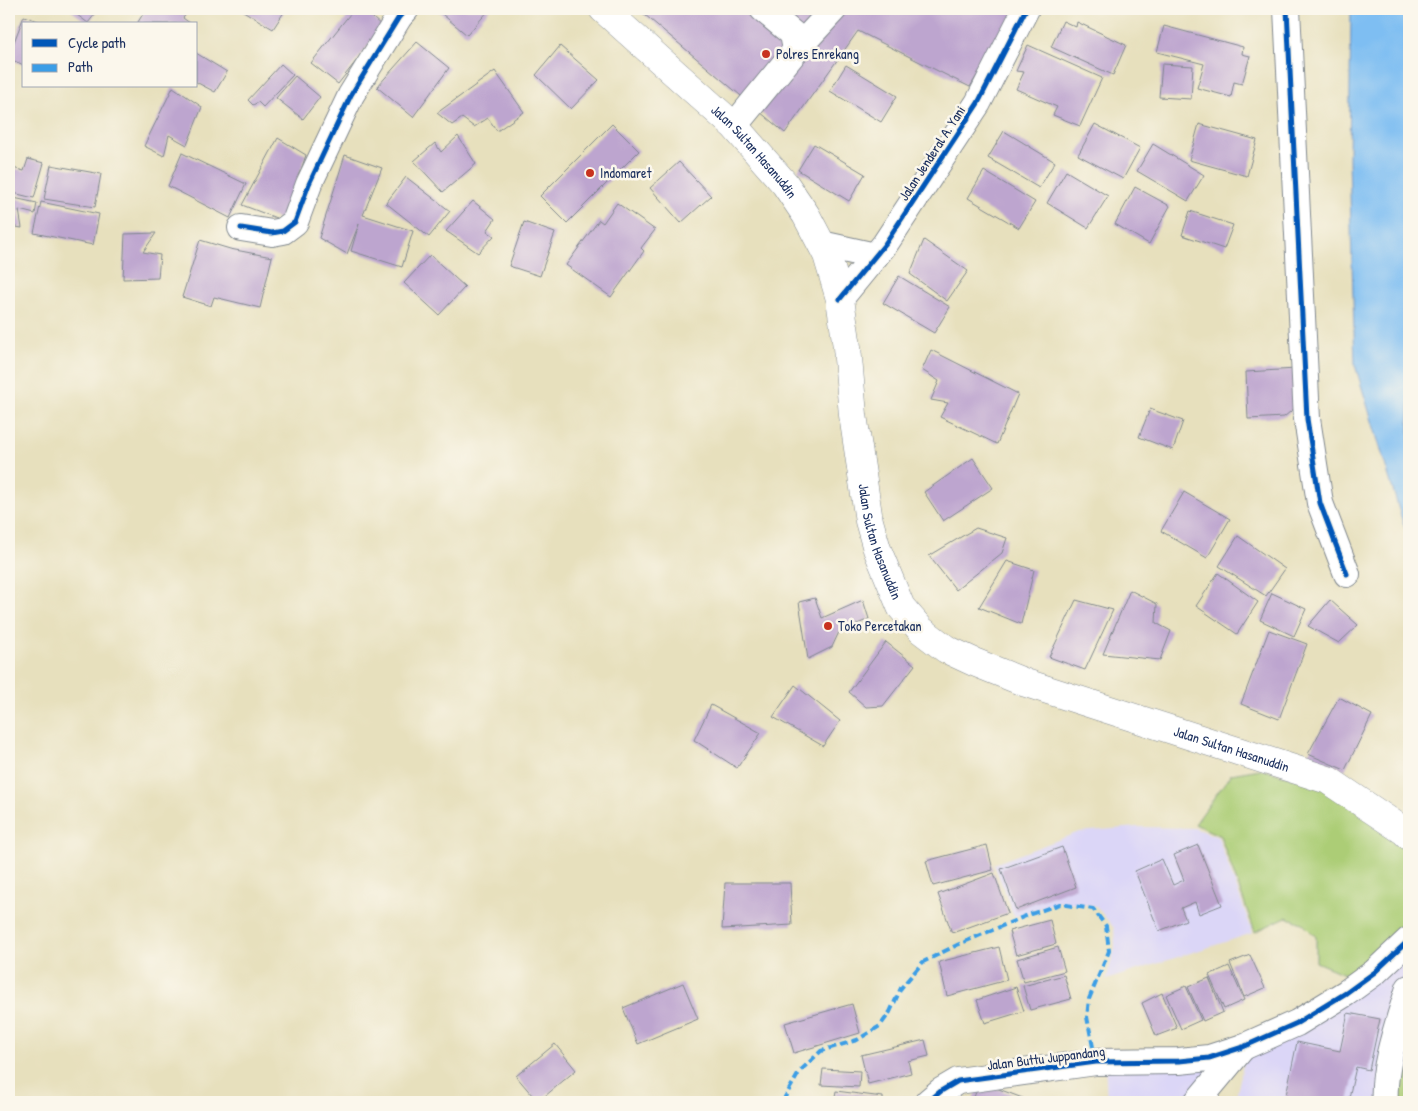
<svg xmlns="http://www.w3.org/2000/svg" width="1418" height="1111" viewBox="0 0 1418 1111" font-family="'Patrick Hand',sans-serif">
  <rect width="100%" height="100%" fill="#fbf7ec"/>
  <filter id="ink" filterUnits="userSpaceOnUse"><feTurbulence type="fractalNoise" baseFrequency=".02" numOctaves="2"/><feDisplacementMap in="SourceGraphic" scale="10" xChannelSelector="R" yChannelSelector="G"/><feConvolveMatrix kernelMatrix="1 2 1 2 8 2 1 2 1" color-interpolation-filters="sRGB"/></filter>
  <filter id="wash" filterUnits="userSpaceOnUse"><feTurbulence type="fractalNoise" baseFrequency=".0096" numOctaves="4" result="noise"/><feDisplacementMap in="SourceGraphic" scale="20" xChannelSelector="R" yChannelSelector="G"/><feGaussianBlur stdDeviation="1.12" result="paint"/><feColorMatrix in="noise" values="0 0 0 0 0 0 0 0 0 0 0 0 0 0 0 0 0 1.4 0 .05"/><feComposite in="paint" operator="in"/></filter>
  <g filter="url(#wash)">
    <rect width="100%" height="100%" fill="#e7e0bd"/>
    <g fill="#dbd6f7">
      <polygon points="1137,827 1194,828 1218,837 1253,933 1106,980 1115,948 1114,928 1096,906 1059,901 1014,917 994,864 1079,832"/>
      <polygon points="1409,945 1409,974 1392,1028 1380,1102 1235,1102 1246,1052"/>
      <polygon points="1241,1050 1196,1102 1107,1102 1105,1060"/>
    </g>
    <g fill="#accd76" stroke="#647e6a">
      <polygon points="1260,769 1317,784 1401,839 1409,850 1409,932 1349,976 1316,962 1316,937 1302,923 1286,917 1255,932 1220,836 1195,824 1231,774"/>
      <polygon points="1409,1001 1409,1102 1390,1102"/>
    </g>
    <polygon fill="#7ebef2" stroke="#4c76a8" points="1351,9 1409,9 1409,537 1403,523 1355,365 1349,159"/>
    <g id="blocks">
      <g fill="#bda5cf">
        <polygon points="69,9 99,9 88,23"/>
        <polygon points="146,9 190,9 183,18 191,24 141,24 138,22"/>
        <polygon points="240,9 286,9 273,29"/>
        <polygon points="354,9 363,9 383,27 338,84 311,63"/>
        <polygon points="436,9 490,9 467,35"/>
        <polygon points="638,9 1017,9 970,87 858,31 785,133"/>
        <polygon points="24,16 46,24 24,24 24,65 9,59 9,55"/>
        <polygon points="1063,21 1076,27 1077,22 1126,45 1113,75 1051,47"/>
        <polygon points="1164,26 1243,47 1242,54 1250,56 1242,84 1234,82 1231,97 1197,88 1204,64 1157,52"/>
        <polygon points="417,42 449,68 413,117 377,87"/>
        <polygon points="1028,45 1102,78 1080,126 1053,115 1057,107 1016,89 1024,72 1016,71"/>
        <polygon points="560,46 599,80 571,109 536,75"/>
        <polygon points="196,53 227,72 215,92 196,82"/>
        <polygon points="281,64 293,75 263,107 258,102 253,105 248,100"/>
        <polygon points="1162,64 1193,66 1191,99 1159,97"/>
        <polygon points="846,65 897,96 881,122 830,91"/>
        <polygon points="495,71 524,112 497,131 488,118 474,127 462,118 452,125 437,113"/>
        <polygon points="295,76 320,97 303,119 276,98"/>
        <polygon points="173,87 202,107 187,145 169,135 164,156 144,146"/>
        <polygon points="612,124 639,151 567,223 540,196"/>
        <polygon points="1095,124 1140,148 1123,179 1078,155"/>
        <polygon points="1199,124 1257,140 1247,176 1189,160"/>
        <polygon points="1004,131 1055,162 1039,188 988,158"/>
        <polygon points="458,136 476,164 443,192 414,161 435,143 441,152"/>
        <polygon points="278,138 306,155 284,221 242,205"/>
        <polygon points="814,144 865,174 849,201 798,170"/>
        <polygon points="1153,144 1204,175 1188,201 1137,171"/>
        <polygon points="182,153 246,184 230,218 168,186"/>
        <polygon points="345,155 382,168 363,215 413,231 402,267 351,251 359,224 347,254 319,238"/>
        <polygon points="28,159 44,163 34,198 9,192 9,167 24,171"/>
        <polygon points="679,162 711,196 681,223 650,188"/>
        <polygon points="51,165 101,174 95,207 44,199"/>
        <polygon points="984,171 1035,202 1019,228 968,198"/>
        <polygon points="1066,171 1108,196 1088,228 1047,203"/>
        <polygon points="406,177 450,211 429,237 386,203"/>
        <polygon points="1135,187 1170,206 1149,244 1115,224"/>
        <polygon points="9,197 37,203 35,214 19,210 22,228 9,226"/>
        <polygon points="473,201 495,219 487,231 494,236 478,253 446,231"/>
        <polygon points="41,202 99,214 93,245 34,233"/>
        <polygon points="617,203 655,230 641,248 644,251 611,297 566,265 599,220 603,223"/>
        <polygon points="1190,211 1233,225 1224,249 1182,235"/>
        <polygon points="524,222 555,233 540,276 509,266"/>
        <polygon points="156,233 143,252 160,255 158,278 123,279 125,234"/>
        <polygon points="200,240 230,249 272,257 260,308 214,297 211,306 182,297"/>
        <polygon points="924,240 968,271 947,301 910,274"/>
        <polygon points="430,255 465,287 439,315 404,283"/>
        <polygon points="899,276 950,307 934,333 883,303"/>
        <polygon points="931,350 1018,394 997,444 940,417 948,403 931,400 939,381 922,370"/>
        <polygon points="1296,369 1297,406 1284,417 1248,419 1246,372"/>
        <polygon points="1150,409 1183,421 1173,450 1139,437"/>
        <polygon points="973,458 993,488 943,521 924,492"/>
        <polygon points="1184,492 1230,519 1207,558 1161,531"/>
        <polygon points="976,528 1007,538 1002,553 956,590 929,556"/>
        <polygon points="1238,536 1285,569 1266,596 1219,566"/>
        <polygon points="1007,561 1034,570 1021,624 979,607"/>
        <polygon points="1218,573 1258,602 1237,634 1196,606"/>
        <polygon points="1130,590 1157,604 1156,623 1171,631 1160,660 1103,654"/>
        <polygon points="1272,593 1306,609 1294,636 1260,620"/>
        <polygon points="815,598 822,618 863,600 869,619 839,632 832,647 808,659 799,602"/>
        <polygon points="1076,600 1113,610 1085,670 1049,657"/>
        <polygon points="1330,600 1358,625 1339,643 1308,626"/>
        <polygon points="1269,630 1307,644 1279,719 1241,704"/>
        <polygon points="886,642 915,665 883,706 866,707 849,692"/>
        <polygon points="795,685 840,721 823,746 773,717"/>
        <polygon points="1339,697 1372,715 1345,770 1308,754"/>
        <polygon points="711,705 761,733 737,768 694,740"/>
        <polygon points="987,845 993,870 933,886 926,861"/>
        <polygon points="1198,845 1222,905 1199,914 1195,902 1181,908 1186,920 1159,931 1135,871 1162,859 1173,885 1184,880 1174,855"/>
        <polygon points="1062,847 1076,887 1016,910 1001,869"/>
        <polygon points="994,873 1008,913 952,933 938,894"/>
        <polygon points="725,883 790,883 792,925 722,929"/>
        <polygon points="1050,920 1056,944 1016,955 1009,931"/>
        <polygon points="999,947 1007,980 947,996 939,962"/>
        <polygon points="1058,947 1065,971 1024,982 1017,959"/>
        <polygon points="1250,955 1265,988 1244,997 1230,963"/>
        <polygon points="1229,966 1244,1000 1224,1009 1209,975"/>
        <polygon points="1064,975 1071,999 1030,1010 1023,986"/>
        <polygon points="1209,978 1223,1012 1203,1021 1188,987"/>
        <polygon points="683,983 698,1019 638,1044 623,1008"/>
        <polygon points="1186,986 1201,1020 1181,1029 1166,995"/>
        <polygon points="1016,987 1024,1011 985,1023 977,1000"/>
        <polygon points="1162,993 1177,1028 1156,1036 1142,1003"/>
        <polygon points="852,1004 860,1033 794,1053 785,1023"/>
        <polygon points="1348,1013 1380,1019 1369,1070 1356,1067 1348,1102 1295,1102 1285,1100 1297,1042 1340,1051"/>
        <polygon points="925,1040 929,1056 908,1061 911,1073 868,1084 861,1055"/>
        <polygon points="555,1044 576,1070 538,1102 516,1076"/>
        <polygon points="823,1069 860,1071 859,1087 821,1085"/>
        <polygon points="980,1082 1033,1102 972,1102"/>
        <polygon points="836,1091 883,1097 883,1102 834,1102"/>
      </g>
    </g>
  </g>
  <g filter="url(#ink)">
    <use href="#blocks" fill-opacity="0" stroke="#81888e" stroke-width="1"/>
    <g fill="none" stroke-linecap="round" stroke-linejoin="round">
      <defs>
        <g id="minor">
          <polyline points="763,9 793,34 796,50"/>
          <polyline points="1287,9 1307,419 1320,503 1347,574"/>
          <polyline points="734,126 796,50 834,9"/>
          <polyline points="241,228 272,233 283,231 295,222 309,184 351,95 399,17 406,9"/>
          <polyline points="821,244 875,256"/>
          <polyline points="840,299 885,244 978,103 1026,9"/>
          <polyline points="928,1102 941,1091 958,1081 1096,1062 1179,1061 1209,1058 1243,1047 1297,1023 1346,993 1375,972 1409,940"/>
          <polyline points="1197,1102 1243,1047"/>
          <path d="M1385,1102C1382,1068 1399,1021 1409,988"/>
        </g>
        <g id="highway">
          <path id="s1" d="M603,9L734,126L785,184L806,215L827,255L840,299L847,347L853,415L869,521L877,549L901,607L921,630L946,649L974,662L1026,683L1328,780L1404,831L1409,836"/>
        </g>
      </defs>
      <use href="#minor" stroke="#81888e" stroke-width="28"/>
      <use href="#highway" stroke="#81888e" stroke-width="29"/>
      <use href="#minor" stroke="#fff" stroke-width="26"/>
      <use href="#highway" stroke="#fff" stroke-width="28"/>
      <polyline stroke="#3b9de6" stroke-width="4" stroke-dasharray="8 4" stroke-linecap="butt" points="784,1102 785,1097 800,1071 821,1051 857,1040 880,1026 890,1012 901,988 923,962 957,945 1028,915 1060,904 1093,909 1106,926 1109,951 1089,999 1087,1017 1096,1062"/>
      <defs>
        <g id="cycleway">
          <polyline points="1287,9 1307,419 1320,503 1347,574"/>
          <polyline points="241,228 272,233 283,231 295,222 309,184 351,95 399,17 406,9"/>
          <polyline points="840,299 885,244 978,103 1026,9"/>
          <polyline points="928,1102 941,1091 958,1081 1096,1062 1179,1061 1209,1058 1243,1047 1297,1023 1346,993 1375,972 1409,940"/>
        </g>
      </defs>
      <use href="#cycleway" stroke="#fbf7ec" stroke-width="8"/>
      <use href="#cycleway" stroke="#0057b8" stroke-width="5"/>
    </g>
  </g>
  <g fill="#c8321e" stroke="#fbf7ec" stroke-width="2">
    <circle cx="766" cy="54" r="5"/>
    <circle cx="590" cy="173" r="5"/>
    <circle cx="828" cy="626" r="5"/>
  </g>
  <g text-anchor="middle" stroke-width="5" stroke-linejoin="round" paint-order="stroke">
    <g font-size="14" fill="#1b2f5e" stroke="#fbf7ec" text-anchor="start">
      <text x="776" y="59">Polres Enrekang</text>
      <text x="600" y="178">Indomaret</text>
      <text x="838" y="631">Toko Percetakan</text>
    </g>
    <g font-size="14" fill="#1b2f5e" stroke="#fbf7ec">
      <text dy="5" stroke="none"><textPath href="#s1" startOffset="208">Jalan Sultan Hasanuddin</textPath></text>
      <text transform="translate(932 153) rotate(-57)" y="5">Jalan Jenderal A. Yani</text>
      <text dy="5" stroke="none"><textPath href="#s1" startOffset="628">Jalan Sultan Hasanuddin</textPath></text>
      <text dy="5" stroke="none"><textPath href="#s1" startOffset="1062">Jalan Sultan Hasanuddin</textPath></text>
      <text transform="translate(1046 1058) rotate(-7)" y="5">Jalan Buttu Juppandang</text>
    </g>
  </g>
  <rect width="1418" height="1111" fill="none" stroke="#fbf7ec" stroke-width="30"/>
  <rect x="22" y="22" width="175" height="65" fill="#fbf7ec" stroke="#a1a7b3"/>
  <rect x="32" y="39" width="25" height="8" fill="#0057b8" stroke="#a1a7b3"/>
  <text x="68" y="48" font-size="15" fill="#1b2f5e">Cycle path</text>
  <rect x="32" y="64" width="25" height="8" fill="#3b9de6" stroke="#a1a7b3"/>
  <text x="68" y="72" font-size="15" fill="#1b2f5e">Path</text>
</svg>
